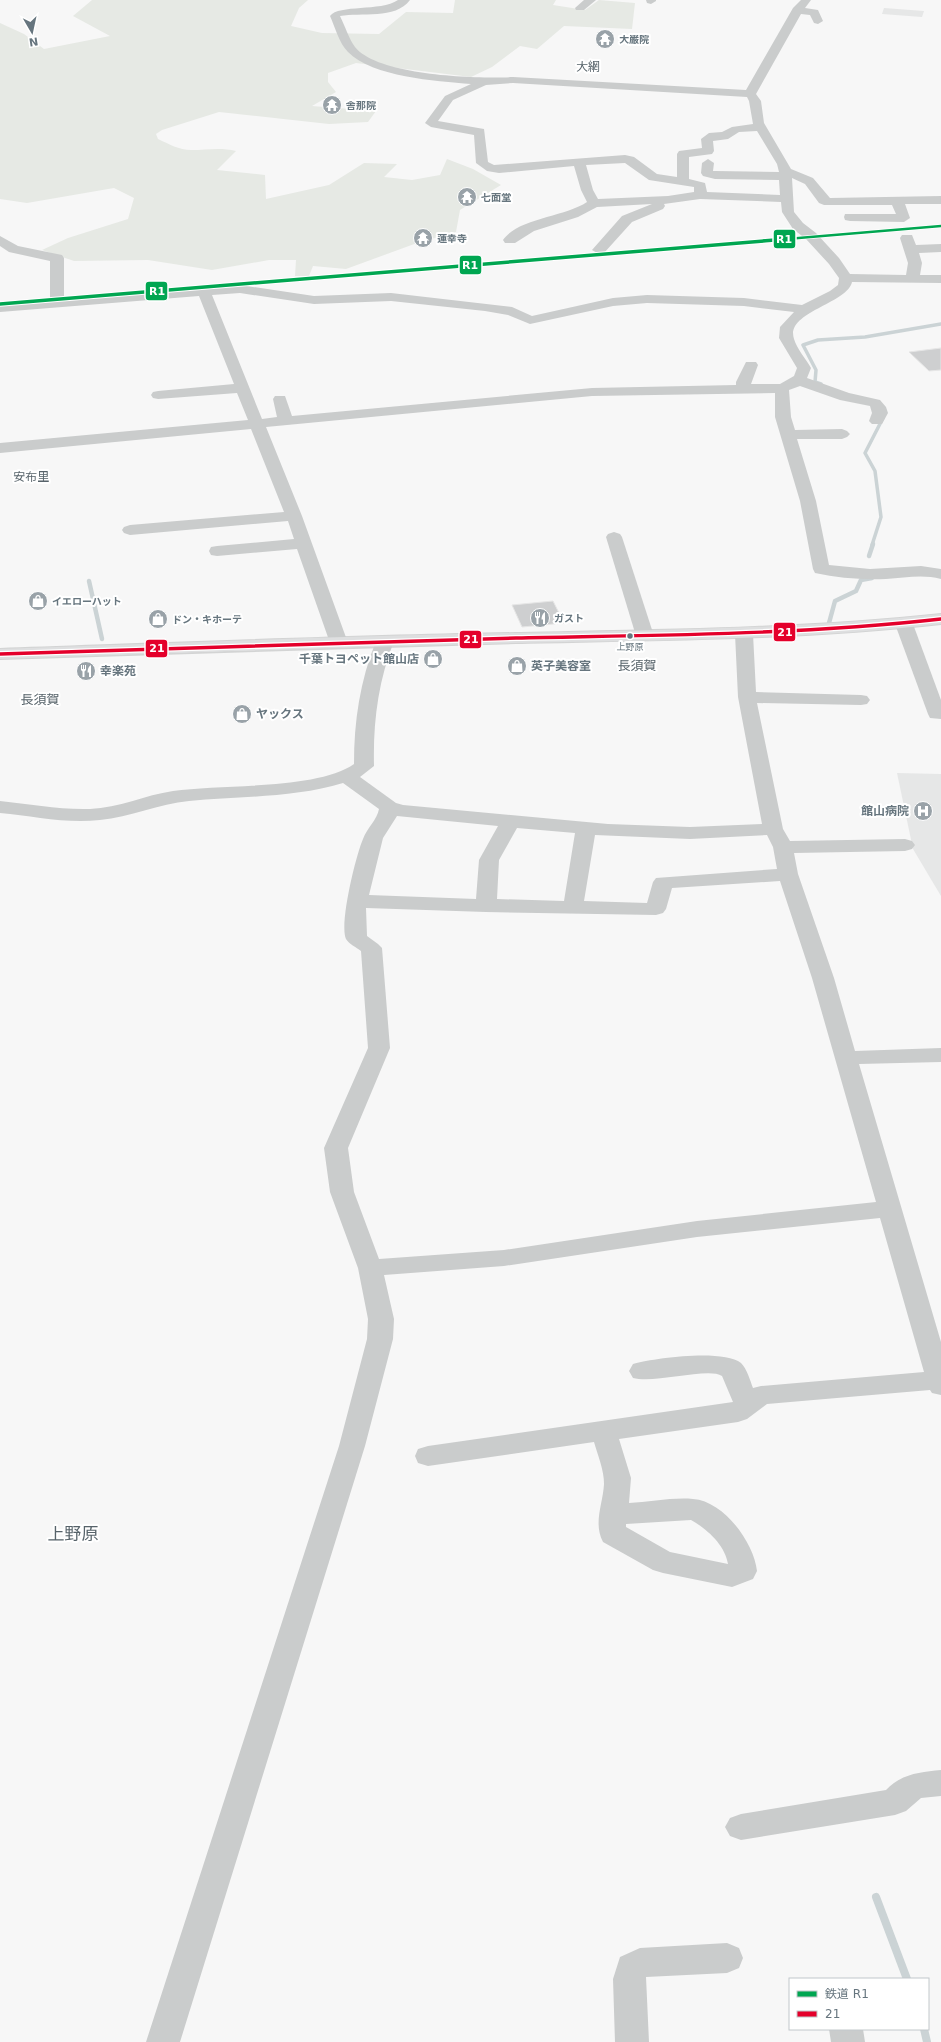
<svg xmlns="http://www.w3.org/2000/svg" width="941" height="2042" viewBox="0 0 941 2042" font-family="'DejaVu Sans','Noto Sans JP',sans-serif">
  <rect width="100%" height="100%" fill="#f7f7f7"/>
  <g fill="#e6e7e7">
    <polygon points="884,8 924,11 922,17 882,14"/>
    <polygon points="897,773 941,774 941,896 913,849"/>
  </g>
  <path fill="#e6e9e4" d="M92,0H308L299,8L291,26L322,33L379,34L406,12L453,13L455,0H556L553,5L585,10L599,0L635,3L632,29L564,26L537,49L520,46L492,67L471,77L356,63L328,73V82L336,92L312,106L376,111L368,122L329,124L219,112L162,130L156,134L158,139C169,144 179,150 191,150C207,150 220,147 236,151L217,170L265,175L266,199L329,185L364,163L397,164L384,177L412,180L440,175L447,159L473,169L501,185L460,210L456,232L417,243L346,269L313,266L309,276H295L296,260H269L212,270L148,260L74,261L42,250L68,238L128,219L134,198L114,188L27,203L0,199V23L24,34L44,49L110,36L73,16Z"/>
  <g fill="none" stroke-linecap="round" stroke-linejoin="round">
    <g stroke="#cbd3d5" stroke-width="3.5">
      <polyline points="821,384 815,382 816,370 803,345 818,340 865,337 941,324"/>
      <polyline points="872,545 881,517 875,471 865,453 883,418"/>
    </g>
    <g stroke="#cbd3d5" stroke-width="4.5">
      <polyline points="869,556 873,544"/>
      <polyline points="89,581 102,639"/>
      <polyline points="829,623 835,601 856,591 861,580 872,578"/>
    </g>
    <g stroke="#cbd3d5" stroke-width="8">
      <polyline points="876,1897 907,1979"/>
      <polyline points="924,2029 927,2042"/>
    </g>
  </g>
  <g fill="#cecfd0" stroke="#e6e6e6">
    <polygon points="941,348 941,370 929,371 909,352"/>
    <polygon points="553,601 564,623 522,627 512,605"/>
  </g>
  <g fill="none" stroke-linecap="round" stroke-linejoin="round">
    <defs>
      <path id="highway" d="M941,614V624C799,640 658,640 516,643C344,647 172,653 0,659V649C172,643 344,636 516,633C658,630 799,629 941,614Z"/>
    </defs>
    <use href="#highway" stroke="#d3d4d4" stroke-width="2"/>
    <g fill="#cacccc" fill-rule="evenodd">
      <path d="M398,0H410C395,20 361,12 340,16C345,26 349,39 355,47C378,76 478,79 513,77L746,90L793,8L801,0H811L805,8L818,10L823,21L818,24L814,23L810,15L801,14L756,94L761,101L764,123L791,169L813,178L830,198L941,196V204H905L910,218L904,222L850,221L845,220L844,217L845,214H896L892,205H824L819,203L805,184L792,178L794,212L803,223L816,233L839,258L850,274L906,275L908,263L900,238L902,235H912L916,245L941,244V252L919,253L922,263L920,275H941V283L852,282C847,304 785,312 794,339C797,349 806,359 811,368L807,378L849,393L880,400L886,407L888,413L882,424H872L869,421L872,413L870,406L840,400L800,386L789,390L791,417L795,430L842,429L847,431L850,434L847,437L842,439H797L816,501L829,565L870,569L921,566L941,569V579C922,574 905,578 886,579C862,580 838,578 815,573L813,569L800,501L775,417V393L592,396L266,427L302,516L348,643L345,647L339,648L333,647L330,643L297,549L217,556L211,555L209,551L211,547L217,546L294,539L288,521L130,535L124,533L122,530L124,527L130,525L284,512L251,429L0,453V443L248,420L237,393L158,399L153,398L151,395L153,392L158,391L234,384L199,296L0,312V304L50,300V261L9,252L0,246V236L18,246L62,255L64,258V299L240,285L314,296L391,293L512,307L532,316L613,298L647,295L744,298L802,305L830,291L838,285L839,278L829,264L806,239L793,229L782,212L781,202L700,199L664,204L665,206L663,209L632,222L604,253L599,254L592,250L622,216L652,204L597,207L578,217L534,231L515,243H505L503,240C518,218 565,217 587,202L581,190L574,166L499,173L487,171L476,163L474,135L431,127L425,123L445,96L471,84C435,81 373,77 348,52C339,43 335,27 330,16C339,4 380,12 398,0ZM513,83L747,97L749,101L753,124L732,127L722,132L709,133L701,139L702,148L679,151L677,154V177L657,174L634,157L625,155L494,165L488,162L484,129L438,121L453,100L486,85ZM757,131L777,164L779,172L715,171H713L714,163L708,159L702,163L701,173L703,176L715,179L779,180L780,195L707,192L705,183L689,179V157L712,154L714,151L713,141L728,139L739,132ZM625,163L649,180L694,187V192L668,196L598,199L593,190L586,165ZM240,293L314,304L391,301L485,311L508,315L530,324L613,306L647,303L744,306L794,312L780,327L779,338L797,368L794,376L780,384H751L758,365L756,362H746L736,382V385L592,388L292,416L285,396H275L273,399L277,417L262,419L212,295Z"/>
      <polygon points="584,0 596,0 584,10 576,10 575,8"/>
      <polygon points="646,0 656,0 656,1 651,4 647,3"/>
      <polygon points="614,532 620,534 622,537 654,636 651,640 645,641 639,640 636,636 606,537 608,534"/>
      <polygon points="904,619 910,620 913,624 941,700 941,719 930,718 928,714 895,624 898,620"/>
      <path d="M744,629L750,630L753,634L756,692L861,695L867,696L870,700L867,704L861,705L757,703L783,829L790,841L905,839L912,841L915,845L912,849L905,851L794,853L798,874L834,978L855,1051L941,1048V1062L859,1064L941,1342V1395L932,1393L930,1390L767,1404L747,1419L738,1422L619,1439L631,1478L629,1503C649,1502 674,1497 693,1499C724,1501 754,1543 757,1571L753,1579L732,1587L663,1573L653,1570L603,1542C593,1523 603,1504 604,1484C604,1470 598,1456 594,1442L428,1466L418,1463L415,1456L418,1449L428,1446L733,1402L722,1376C708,1367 655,1384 633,1378L629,1371L633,1364C655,1358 723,1349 741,1363C747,1369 750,1380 753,1388L761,1386L924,1372L880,1218L697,1237L504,1266L384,1275L394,1319L393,1339L365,1446L180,2042H146L339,1446L367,1339L368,1319L358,1268L330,1192L324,1148L368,1048L361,951C356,947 349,944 346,939C339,924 356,855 363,839C367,828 377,820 379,809L343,783C294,798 240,796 189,801C159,804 130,817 100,820C67,824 33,816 0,813V801C30,804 60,810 90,809C119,808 145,795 173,791C221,784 317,790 354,764C354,721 360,681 376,641L379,637L385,636L391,637L394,641C378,682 373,722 374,766L360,777L396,803L403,805L608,824L690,827L762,824L738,697L735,634L738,630ZM397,816L498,826L479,860L476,899L369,895L383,838ZM517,828L575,833L564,901L497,899L499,860ZM595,835L690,839L767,835L773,847L777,869L656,878L653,882L647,903L584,901ZM780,881L812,978L876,1202L697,1221L504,1250L379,1259L354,1192L348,1148L390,1048L382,948L378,944L367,936L366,908L486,912L656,915L663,913L666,909L672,888ZM691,1520C707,1529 725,1545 728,1564L670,1552L626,1527V1524Z"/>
      <path d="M941,1770V1796L921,1798L906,1811L895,1815L741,1840L730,1836L725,1827L730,1818L741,1814L886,1790C901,1774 920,1772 941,1770Z"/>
      <polygon points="727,1943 739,1948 743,1958 739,1968 727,1973 646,1977 649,2042 615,2042 613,1979 620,1957 640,1948"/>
      <polygon points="829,2029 863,2029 865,2042 831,2042"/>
    </g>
    <use href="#highway" fill="#dedfe0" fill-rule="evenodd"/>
    <defs>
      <path id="bus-1" d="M0,654C172,648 344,642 516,638C658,635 799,635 941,619"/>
    </defs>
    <use href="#bus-1" stroke="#fff" stroke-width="6"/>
    <use href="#bus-1" stroke="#e4002b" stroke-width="3.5"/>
    <defs>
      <polyline id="rail-1-far1" points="763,241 941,226"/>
      <polyline id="rail-1" points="0,304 775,240"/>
    </defs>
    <use href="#rail-1-far1" stroke="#fff" stroke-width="4"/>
    <use href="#rail-1" stroke="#fff" stroke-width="5.5"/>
    <use href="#rail-1-far1" stroke="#00a651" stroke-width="2.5"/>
    <use href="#rail-1" stroke="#00a651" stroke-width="3.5"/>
  </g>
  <defs>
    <symbol id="temple-disc" viewBox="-11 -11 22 22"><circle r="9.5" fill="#99a2a8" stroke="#fff"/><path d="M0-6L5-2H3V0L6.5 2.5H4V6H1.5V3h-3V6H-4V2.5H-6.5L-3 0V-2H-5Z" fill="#fff"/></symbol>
    <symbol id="shop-disc" viewBox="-11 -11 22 22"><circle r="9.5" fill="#99a2a8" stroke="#fff"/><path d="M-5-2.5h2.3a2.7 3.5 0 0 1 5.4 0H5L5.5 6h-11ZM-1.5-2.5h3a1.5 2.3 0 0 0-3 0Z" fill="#fff"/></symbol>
    <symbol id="restaurant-disc" viewBox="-11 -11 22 22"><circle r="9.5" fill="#99a2a8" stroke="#fff"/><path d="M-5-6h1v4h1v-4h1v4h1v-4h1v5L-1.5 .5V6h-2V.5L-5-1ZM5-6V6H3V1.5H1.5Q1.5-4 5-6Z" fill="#fff"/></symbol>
    <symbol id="hospital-disc" viewBox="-11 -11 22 22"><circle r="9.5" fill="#99a2a8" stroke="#fff"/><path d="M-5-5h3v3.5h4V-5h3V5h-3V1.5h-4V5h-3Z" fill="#fff"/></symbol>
  </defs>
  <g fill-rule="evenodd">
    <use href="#temple-disc" x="594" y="28" width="22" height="22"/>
    <use href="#temple-disc" x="321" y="94" width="22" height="22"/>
    <use href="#temple-disc" x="456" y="186" width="22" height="22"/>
    <use href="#temple-disc" x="412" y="227" width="22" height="22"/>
    <use href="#shop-disc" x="27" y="590" width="22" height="22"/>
    <use href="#restaurant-disc" x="529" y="607" width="22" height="22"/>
    <use href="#shop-disc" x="147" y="608" width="22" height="22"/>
    <use href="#shop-disc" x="422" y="648" width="22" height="22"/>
    <use href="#shop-disc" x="506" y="655" width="22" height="22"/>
    <use href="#restaurant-disc" x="75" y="660" width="22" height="22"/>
    <use href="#shop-disc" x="231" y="703" width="22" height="22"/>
    <use href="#hospital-disc" x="912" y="800" width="22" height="22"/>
  </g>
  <circle fill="#66757e" stroke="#fff" stroke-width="1.5" cx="630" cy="636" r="3.5"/>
  <g text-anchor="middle" stroke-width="4" stroke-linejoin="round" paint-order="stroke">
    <g font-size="9" fill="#66757e" stroke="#fff">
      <text x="630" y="650">上野原</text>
    </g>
    <g font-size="10" font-weight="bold" fill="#66757e" stroke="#fff" text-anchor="start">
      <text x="619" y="43">大巌院</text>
      <text x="346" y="109">舎那院</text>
      <text x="481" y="201">七面堂</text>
      <text x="437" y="242">蓮幸寺</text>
      <text x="52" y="605">イエローハット</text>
      <text x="554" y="622">ガスト</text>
      <text x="172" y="623">ドン・キホーテ</text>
    </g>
    <g font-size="12" fill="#57636a" stroke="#fff">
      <text x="588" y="71">大網</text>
      <text x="31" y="481">安布里</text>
    </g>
    <g font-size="12" font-weight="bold" fill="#66757e" stroke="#fff" text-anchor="start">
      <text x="419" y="663" text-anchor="end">千葉トヨペット館山店</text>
      <text x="531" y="670">英子美容室</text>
      <text x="100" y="675">幸楽苑</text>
      <text x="256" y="718">ヤックス</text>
      <text x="909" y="815" text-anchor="end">館山病院</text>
    </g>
    <g font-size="13" fill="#57636a" stroke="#fff">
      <text x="637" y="670">長須賀</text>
      <text x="40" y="704">長須賀</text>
    </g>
    <g font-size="17" fill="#57636a" stroke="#fff">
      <text x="73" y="1540">上野原</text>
    </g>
  </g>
  <g stroke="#fff" stroke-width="1.5">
    <rect x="773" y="229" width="23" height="20" rx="4" fill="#00a651"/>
    <rect x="459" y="255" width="23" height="20" rx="4" fill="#00a651"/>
    <rect x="145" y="281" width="23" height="20" rx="4" fill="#00a651"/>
    <rect x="773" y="622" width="23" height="20" rx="4" fill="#e4002b"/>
    <rect x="459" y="630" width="23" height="19" rx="4" fill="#e4002b"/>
    <rect x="145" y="639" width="23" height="19" rx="4" fill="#e4002b"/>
  </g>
  <g font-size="11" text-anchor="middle" font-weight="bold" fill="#fff">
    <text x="784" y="243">R1</text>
    <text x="470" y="269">R1</text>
    <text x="157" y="295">R1</text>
    <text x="785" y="636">21</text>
    <text x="471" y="643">21</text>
    <text x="157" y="652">21</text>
  </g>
  <rect x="789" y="1978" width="140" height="52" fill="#ffffff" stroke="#c2c8cb"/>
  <rect x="797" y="1991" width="20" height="6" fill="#00a651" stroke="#c2c8cb"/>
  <text x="825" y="1998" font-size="12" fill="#66757e">鉄道 R1</text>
  <rect x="797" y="2011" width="20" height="6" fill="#e4002b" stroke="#c2c8cb"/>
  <text x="825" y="2018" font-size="12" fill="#66757e">21</text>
  <g transform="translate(32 32) rotate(171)" stroke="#ffffff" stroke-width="3" paint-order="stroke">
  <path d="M0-3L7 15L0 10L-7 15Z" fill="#66757e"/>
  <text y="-6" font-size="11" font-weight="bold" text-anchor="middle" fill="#66757e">N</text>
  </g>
</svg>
